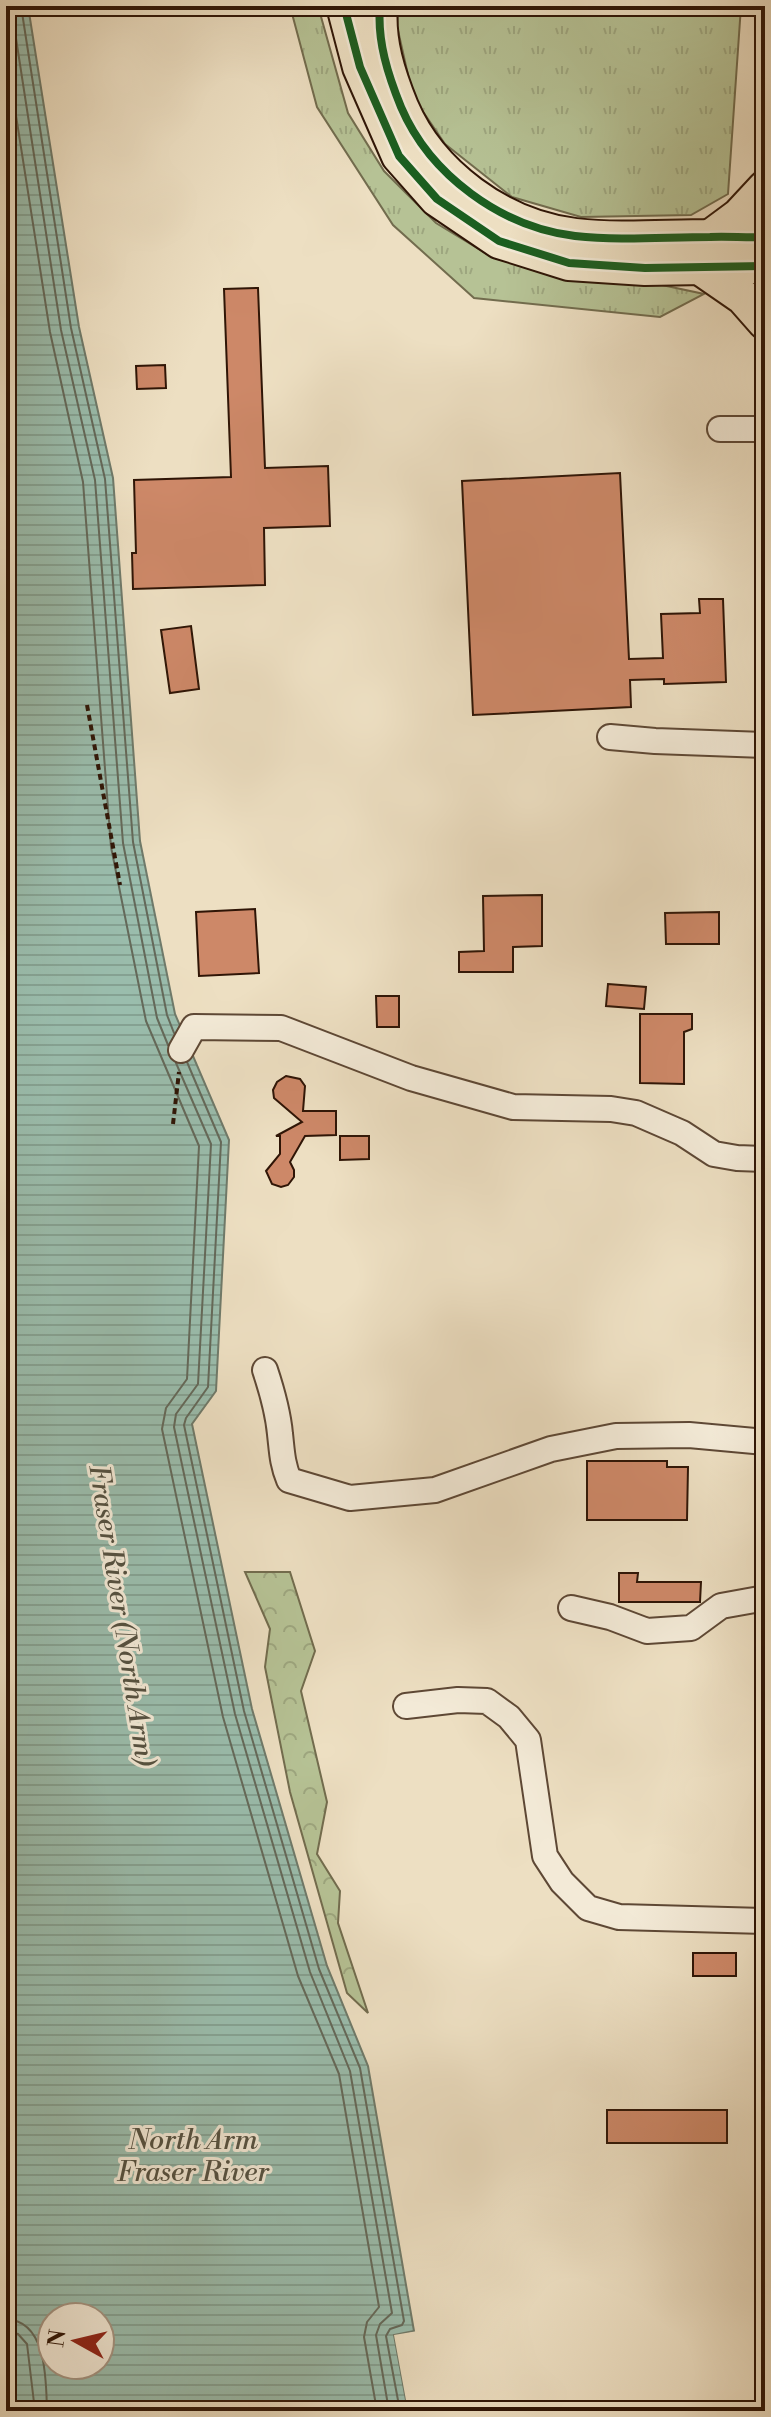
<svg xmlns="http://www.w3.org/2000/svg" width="771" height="2417" viewBox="0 0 771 2417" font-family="'Libre Bodoni',serif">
  <defs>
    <pattern id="grass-tufts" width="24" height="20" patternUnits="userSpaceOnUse" patternTransform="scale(2)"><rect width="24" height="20" fill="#b6c295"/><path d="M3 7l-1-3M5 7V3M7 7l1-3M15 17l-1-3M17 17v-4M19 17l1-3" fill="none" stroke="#9da67f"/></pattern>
    <pattern id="forest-crowns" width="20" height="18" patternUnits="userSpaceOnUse" patternTransform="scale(2)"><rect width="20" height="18" fill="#b6c295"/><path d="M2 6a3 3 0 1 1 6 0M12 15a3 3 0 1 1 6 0" fill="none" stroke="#9da67f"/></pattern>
    <pattern id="water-rules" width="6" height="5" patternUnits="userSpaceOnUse" patternTransform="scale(2)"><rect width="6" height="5" fill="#9abdad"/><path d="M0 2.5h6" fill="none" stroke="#85a293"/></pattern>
  </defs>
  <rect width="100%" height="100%" fill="#eddfc2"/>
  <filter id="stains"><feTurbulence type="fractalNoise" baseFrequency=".0025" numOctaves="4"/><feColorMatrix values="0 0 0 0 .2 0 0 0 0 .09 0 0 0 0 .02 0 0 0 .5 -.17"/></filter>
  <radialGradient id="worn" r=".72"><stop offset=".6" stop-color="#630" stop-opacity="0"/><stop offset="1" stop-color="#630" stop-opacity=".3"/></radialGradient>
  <g fill="url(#grass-tufts)" stroke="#726c4e" stroke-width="2">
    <polygon points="290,6 318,6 348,113 384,171 436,223 492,257 552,276 662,285 704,294 660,317 474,298 393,225 317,107"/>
    <polygon points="398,6 741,6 728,194 691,215 581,217 512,197 445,144 413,97 397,26"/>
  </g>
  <polygon fill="url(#forest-crowns)" stroke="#726c4e" stroke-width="2" points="245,1572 290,1572 315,1651 301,1691 327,1802 317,1854 340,1891 338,1923 368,2013 347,1993 290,1792 265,1667 270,1629"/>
  <path fill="url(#water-rules)" stroke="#6f7a6a" stroke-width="2" fill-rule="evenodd" d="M6,6H28L79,327L113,478L140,841L175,1014L229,1140L216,1391L192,1424L252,1709L327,1966L368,2066L414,2331L394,2335L408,2411H17L6,2317ZM52,2317H100V2365H52Z"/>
  <polygon fill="#eddfc2" points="418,2331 415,2335 398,2338 412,2411 408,2411 394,2335"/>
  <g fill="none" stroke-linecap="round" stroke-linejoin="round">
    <g stroke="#64695a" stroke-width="2">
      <polyline points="11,6 61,330 95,480 123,843 157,1018 168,1045"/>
      <polyline points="21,6 71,328 105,479 133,842 167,1015 174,1033"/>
      <polyline points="6,52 50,332 83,482 111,847 146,1021 199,1146 187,1379 166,1408 162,1429 223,1717 298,1976 339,2074 379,2307 367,2322 364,2337 377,2411"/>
      <polyline points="187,1062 221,1142 208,1387 186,1418 184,1425 244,1711 319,1969 360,2068 404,2321 402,2325 390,2329 386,2336 400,2411"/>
      <polyline points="176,1063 211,1144 198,1384 176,1414 174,1427 235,1714 310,1972 350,2071 392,2313 380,2324 376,2335 389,2411"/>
      <path d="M6,2319C47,2321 46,2379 47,2411"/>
      <polyline points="6,2331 18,2334 27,2344 35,2411"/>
    </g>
  </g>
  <g fill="#cd8868" stroke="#2f1506" stroke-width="2">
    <polygon points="258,288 265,468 328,466 330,526 264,528 265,585 133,589 132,553 136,553 134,480 231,477 224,289"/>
    <polygon points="165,365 166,388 137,389 136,366"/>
    <polygon points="620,473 629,659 663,658 661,614 700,613 699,599 723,599 726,682 664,684 664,679 630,680 631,707 473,715 462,481"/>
    <polygon points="191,626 199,689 170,693 161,630"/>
    <polygon points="542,895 542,946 513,947 513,972 459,972 459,952 484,951 483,896"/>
    <polygon points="255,909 259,973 199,976 196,912"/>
    <polygon points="719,912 719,944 666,944 665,913"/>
    <polygon points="608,984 646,987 644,1009 606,1006"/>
    <polygon points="376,996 399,996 399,1027 377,1027"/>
    <polygon points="640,1014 692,1014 692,1029 684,1032 684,1084 640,1083"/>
    <polygon points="286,1076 300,1079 305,1086 303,1111 336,1111 336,1135 305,1136 290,1162 294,1170 294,1177 288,1185 281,1187 272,1184 266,1171 280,1154 280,1136 276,1136 302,1122 274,1098 273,1090 277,1082"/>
    <polygon points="340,1136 369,1136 369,1159 340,1160"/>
    <polygon points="587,1461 667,1461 667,1467 688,1467 687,1520 587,1520"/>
    <polygon points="619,1573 638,1573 637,1582 701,1582 700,1602 619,1602"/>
    <rect x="693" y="1953" width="43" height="23"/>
    <rect x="607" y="2110" width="120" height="33"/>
  </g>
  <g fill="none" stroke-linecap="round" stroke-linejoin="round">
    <defs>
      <g id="minor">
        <polyline points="720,429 765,429"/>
        <polyline points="610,737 655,741 765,745"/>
        <polyline points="181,1050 194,1027 281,1028 411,1078 513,1107 611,1109 636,1113 682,1133 714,1154 737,1158 765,1159"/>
        <path d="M265,1370C272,1391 278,1412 280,1434C282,1451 282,1463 289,1480L350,1498L435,1490L551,1449L616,1436L689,1435L765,1442"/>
        <polyline points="571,1608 610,1617 647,1631 691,1628 721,1606 765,1598"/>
        <polyline points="406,1706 458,1700 487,1701 509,1717 528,1740 545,1856 562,1882 588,1908 619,1917 765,1921"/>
      </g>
      <g id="highway">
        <polyline points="344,6 360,67 399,156 437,199 499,241 569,263 645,268 765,266"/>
        <path d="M380,6C377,41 388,75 401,107C430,175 501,227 575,236C620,241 665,237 710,237C728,236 747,238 765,237"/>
        <polyline points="712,236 739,216 765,188"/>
        <polyline points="701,268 743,297 765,322"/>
      </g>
    </defs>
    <use href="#minor" stroke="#5e4835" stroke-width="28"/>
    <use href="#highway" stroke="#2f1506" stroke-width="38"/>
    <g stroke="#2f1506" stroke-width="4" stroke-dasharray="6 4" stroke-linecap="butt">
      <polyline points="87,705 120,885"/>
      <polyline points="173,1124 179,1072"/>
    </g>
    <use href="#minor" stroke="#f3ead7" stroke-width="24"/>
    <use href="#highway" stroke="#eddfc2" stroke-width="34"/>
    <defs>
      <g id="cycleway">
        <polyline points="344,6 360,67 399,156 437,199 499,241 569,263 645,268 765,266"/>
        <path d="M380,6C377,41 388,75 401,107C430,175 501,227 575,236C620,241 665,237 710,237C728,236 747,238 765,237"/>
      </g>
    </defs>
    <use href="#cycleway" stroke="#f3ead7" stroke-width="13"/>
    <use href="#cycleway" stroke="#1b5e20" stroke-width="8"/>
  </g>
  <g text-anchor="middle" stroke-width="6" stroke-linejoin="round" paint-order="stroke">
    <g font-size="28" font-style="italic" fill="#545040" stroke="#f3ead7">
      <text transform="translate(123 1615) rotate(81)" y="10">Fraser River (North Arm)</text>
      <text x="193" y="2149">North Arm<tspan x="193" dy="32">Fraser River</tspan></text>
    </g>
  </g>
  <rect width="771" height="2417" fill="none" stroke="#eddfc2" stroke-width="32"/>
  <rect x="8" y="8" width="755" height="2401" fill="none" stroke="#2f1506" stroke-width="4"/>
  <rect x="16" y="16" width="739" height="2385" fill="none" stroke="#2f1506" stroke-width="2"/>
  <g transform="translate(76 2341) rotate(278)"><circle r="38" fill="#f3ead7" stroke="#a59583" stroke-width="2"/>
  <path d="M0-6L14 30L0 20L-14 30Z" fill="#8f2418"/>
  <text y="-12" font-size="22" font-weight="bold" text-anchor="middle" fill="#2f1506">N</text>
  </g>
  <rect width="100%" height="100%" filter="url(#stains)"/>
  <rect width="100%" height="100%" fill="url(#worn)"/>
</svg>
